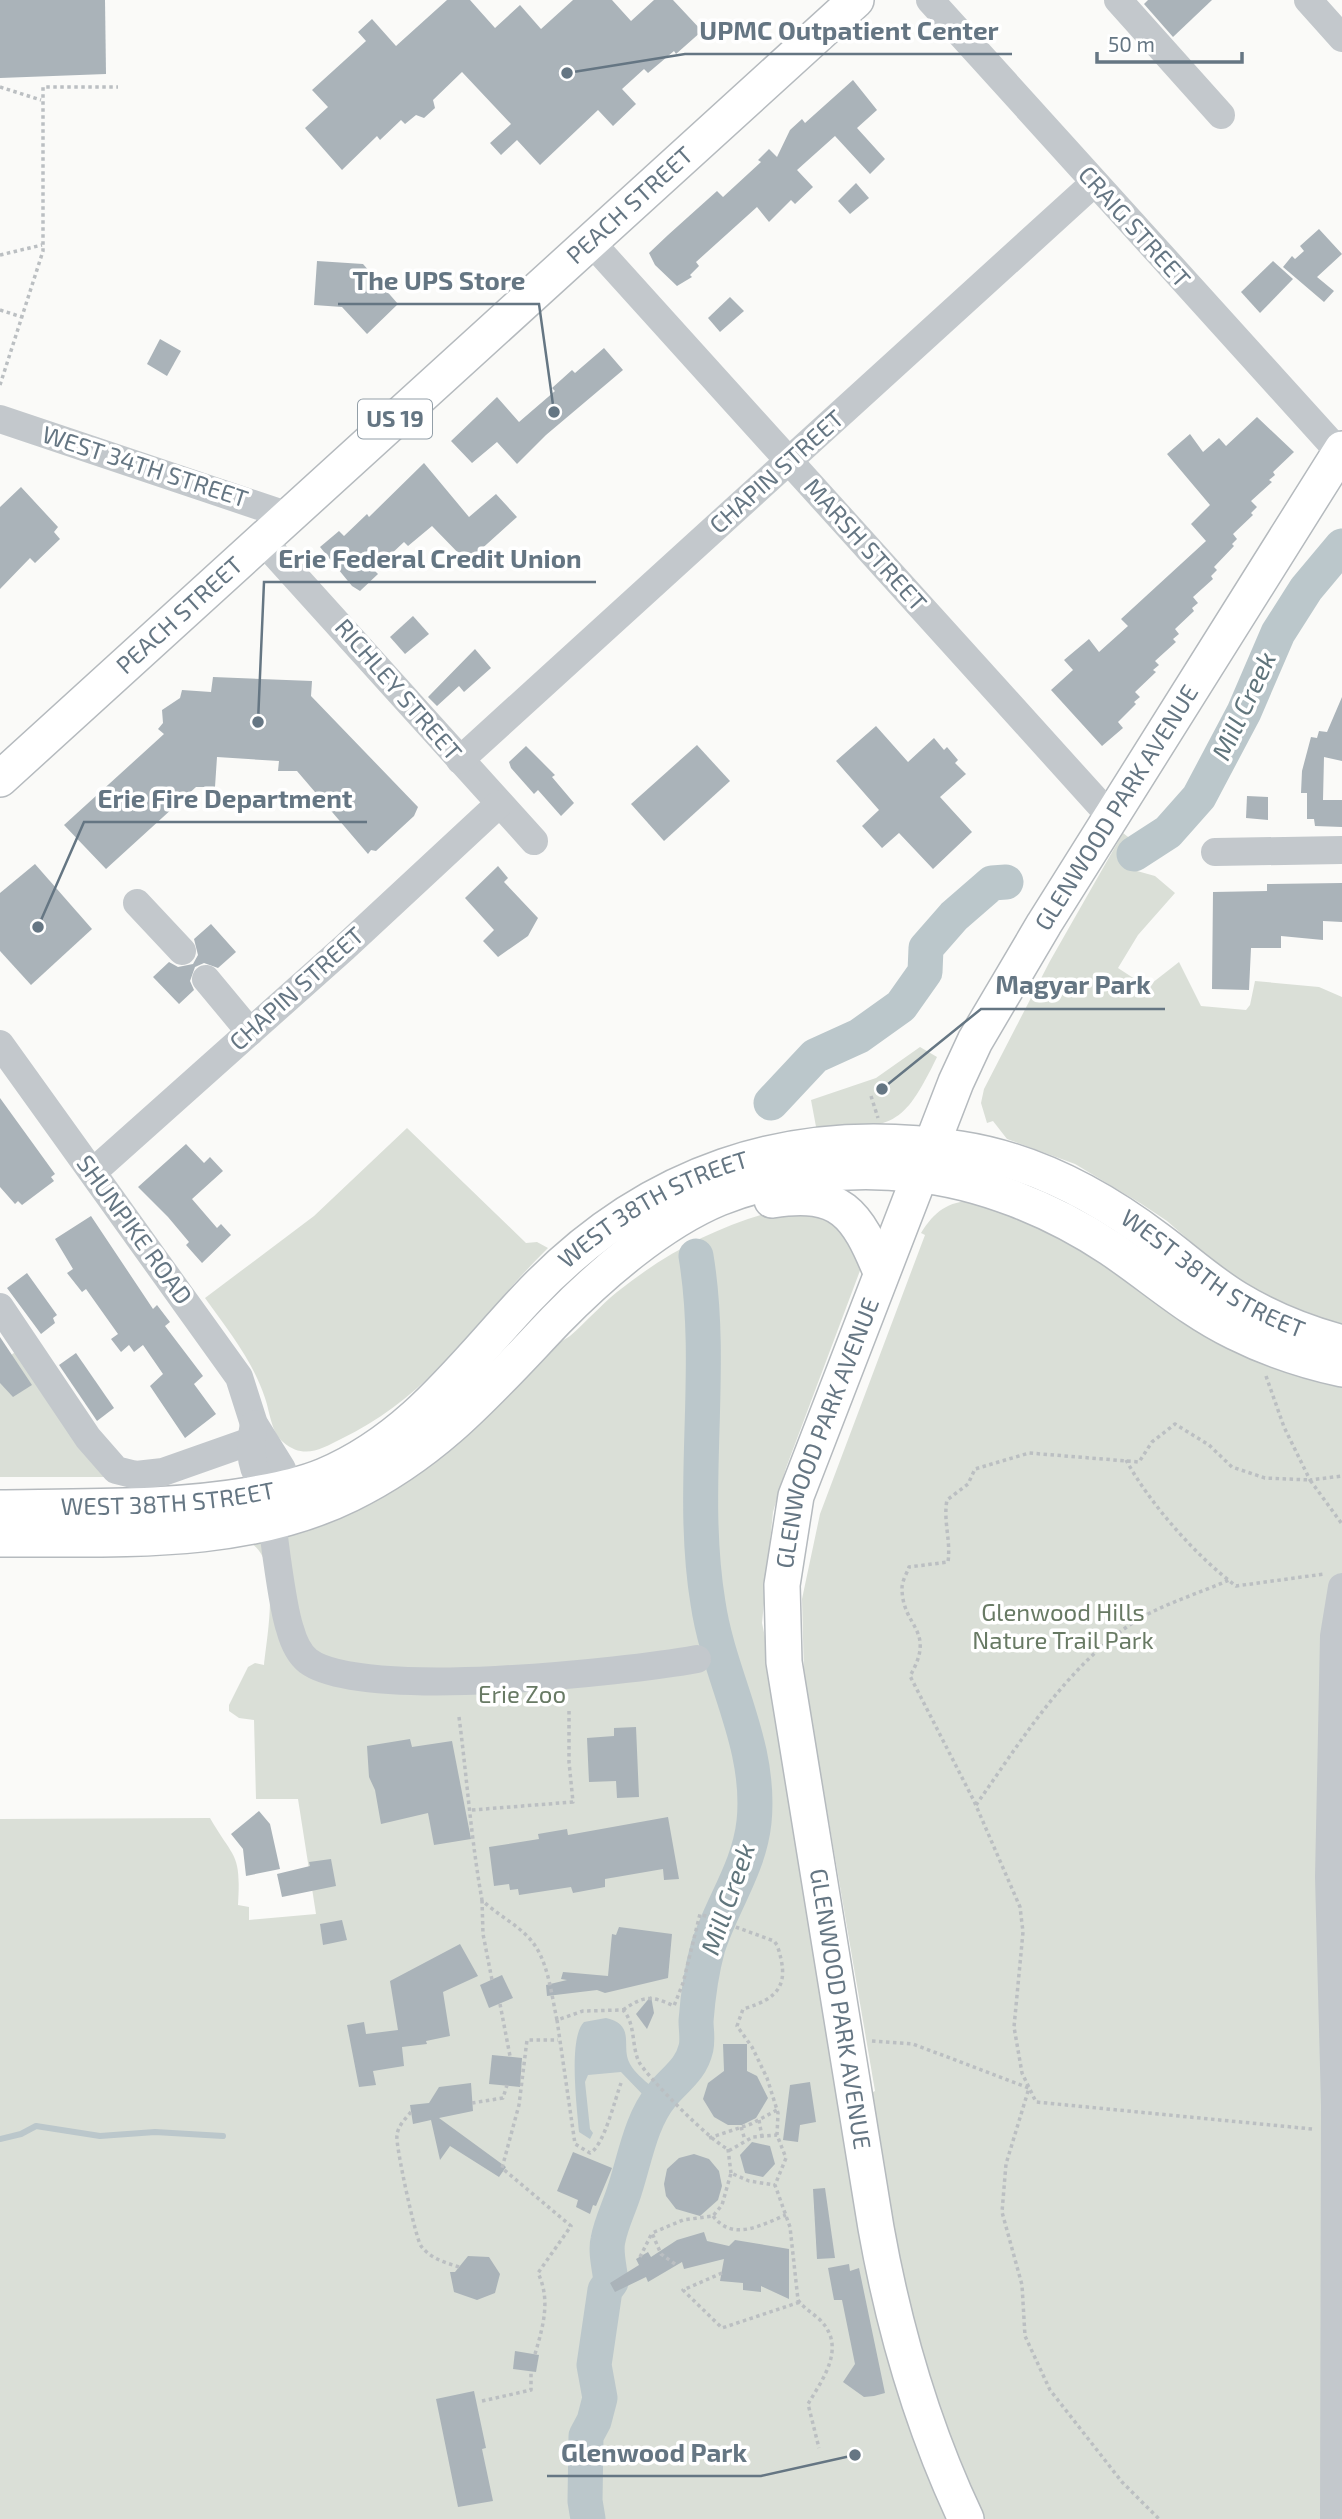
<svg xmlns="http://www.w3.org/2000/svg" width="1342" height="2519" viewBox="0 0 1342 2519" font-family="'Exo 2',sans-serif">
  <rect width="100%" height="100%" fill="#fafaf8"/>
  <g fill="#dadfd7">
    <polygon points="1123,833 1132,840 1137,871 1155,876 1175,893 1138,935 1118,968 1147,987 1179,962 1201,1006 1246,1010 1250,1005 1255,981 1319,987 1342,997 1342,1328 1288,1310 1231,1277 1167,1221 1140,1203 1075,1164 1007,1139 993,1121 987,1123 981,1103 984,1089 1050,961"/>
    <path d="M920,1047L937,1057C902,1129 894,1125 817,1132L811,1100L876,1078Z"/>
    <path d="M407,1128L526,1243L537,1242L548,1248C476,1319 437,1392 341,1439C321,1449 304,1460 283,1442C271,1432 270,1412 265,1398C253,1361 228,1330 205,1298L314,1216Z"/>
    <path d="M974,1200L1014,1213L1342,1377V1573L1334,1587L1329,2519H984C971,2490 957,2461 946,2431C908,2323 889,2206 871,2093L875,2091L804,1676L802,1599L820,1514L925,1235L921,1233C935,1211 947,1202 974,1200Z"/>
    <path d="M783,1209L838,1215L861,1268L786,1468L773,1512L762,1623L951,2519H0V1819L210,1818C235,1861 241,1852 238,1905L249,1907V1920L316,1914L298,1799H256L254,1720L239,1718L229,1711V1705L248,1667L255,1663L264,1665C267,1635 283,1554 246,1541L570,1336C586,1322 600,1306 617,1292C667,1252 721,1224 783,1209Z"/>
    <polygon points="18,1350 108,1477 0,1477 0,1363"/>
  </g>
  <path fill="#bbc7cb" d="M606,2018C637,2025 620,2047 630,2064C635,2073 643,2079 651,2086L646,2098L621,2072L588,2075L585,2082L590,2129L593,2133L590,2139L579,2132C577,2107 568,2038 584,2022Z"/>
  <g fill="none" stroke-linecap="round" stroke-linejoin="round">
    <polyline stroke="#bbc7cb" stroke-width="6" points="0,2139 21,2134 36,2126 100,2136 155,2132 223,2136"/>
    <g stroke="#bbc7cb" stroke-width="35">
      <polyline points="1134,854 1168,832 1199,797 1244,712 1278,633 1306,589 1342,546"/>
      <polyline points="771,1103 815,1056 859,1036 901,1006 925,972 926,948 954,916 992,883 1006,882"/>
      <path d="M588,2519L585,2501L586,2436L594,2421L600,2398L594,2365L605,2290L611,2282C610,2270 605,2252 608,2240C611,2223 620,2206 625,2189C635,2158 641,2120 662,2095C675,2079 691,2070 696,2048C698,2039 696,2029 696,2021C698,1995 701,1972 708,1947C722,1904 749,1868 754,1822C762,1744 719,1678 708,1603C689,1488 715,1371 696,1256"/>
    </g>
  </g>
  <g fill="#aab3b9">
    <polygon points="0,0 105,0 106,74 0,78"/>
    <polygon points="447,0 470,0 495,28 520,5 541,29 573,0 612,0 631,21 654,0 673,0 702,31 676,54 674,51 648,73 644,69 622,89 636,104 613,126 598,110 540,165 517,140 501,155 490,143 511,124 462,72 433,100 435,108 424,118 416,115 405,124 401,120 380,140 377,136 342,170 305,128 328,107 312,90 366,41 358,32 372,19 396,46"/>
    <polygon points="1148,0 1212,0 1173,37 1144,4"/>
    <polygon points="853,80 877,110 857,128 885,159 870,174 835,136 797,170 813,187 795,204 791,200 769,222 757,207 696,262 699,266 690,275 692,277 677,286 655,265 649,253 668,235 717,191 723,197 761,162 758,160 769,149 777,157 790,130 802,119 805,123"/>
    <polygon points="856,183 869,198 850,214 838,201"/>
    <polygon points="1319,229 1342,254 1317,277 1334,291 1324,302 1283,267 1292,256 1295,259 1304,251 1300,246"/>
    <polygon points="317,261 363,264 398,304 367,334 342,307 314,305"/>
    <polygon points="1273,261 1293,279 1260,313 1241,292"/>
    <polygon points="730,297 744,311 720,332 708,318"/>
    <polygon points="160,339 181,351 167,376 147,364"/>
    <polygon points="604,348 623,370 546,435 517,464 497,442 472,463 451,441 497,397 519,422 555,391 552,388 572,370 575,373"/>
    <polygon points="1257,417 1294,452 1273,472 1275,475 1269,480 1272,482 1251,501 1257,507 1251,513 1253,515 1233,534 1237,539 1232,544 1234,546 1214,567 1217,570 1211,576 1213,579 1193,597 1198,603 1192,608 1194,611 1175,629 1179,634 1173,639 1176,642 1155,661 1159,665 1153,670 1156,672 1135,692 1140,697 1134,702 1136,704 1118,722 1123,728 1102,746 1051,690 1073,670 1064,660 1089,639 1099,652 1128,626 1121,619 1206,541 1191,524 1210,505 1167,454 1190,434 1203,452 1219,438 1226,446"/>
    <polygon points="424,463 469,517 496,494 517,517 467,562 432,526 408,546 404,542 374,570 378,574 360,591 352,586 320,547 339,531 344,536 367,514 369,517"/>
    <polygon points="21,487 58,527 54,532 60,539 35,563 30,558 0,589 0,507"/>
    <polygon points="413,616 429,634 405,654 390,637"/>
    <polygon points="475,649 491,668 464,692 459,686 437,706 428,697"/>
    <polygon points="213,677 312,681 311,696 418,807 414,816 376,851 371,850 368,854 297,771 278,771 279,761 217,757 215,787 196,787 106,869 64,825 164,734 158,729 163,723 162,710 180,698 182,690 211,692"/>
    <polygon points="1342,697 1342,761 1324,757 1323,800 1342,800 1342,827 1315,826 1314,819 1307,819 1307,793 1301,793 1302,771 1311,737 1317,738 1319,731 1327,732"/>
    <polygon points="876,726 908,762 934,738 944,750 947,747 958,760 955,763 966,774 940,797 972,832 933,869 899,833 882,848 862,826 879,810 836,761"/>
    <polygon points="697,745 730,781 664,841 631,804"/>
    <polygon points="526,746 555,775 552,777 574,803 561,816 538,790 534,794 511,768 509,762"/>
    <polygon points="1247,796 1268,797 1268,820 1246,818"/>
    <polygon points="35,864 92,929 31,985 0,951 0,893"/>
    <polygon points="498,866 508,878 504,882 538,918 528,936 498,957 483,941 494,930 465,898"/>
    <polygon points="1342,883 1342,922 1323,921 1323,940 1281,936 1281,948 1251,948 1249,990 1212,989 1213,892 1267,891 1267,884"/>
    <polygon points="211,924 236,952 218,968 204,963 195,967 190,981 194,990 179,1004 153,977 169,962 178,967 193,964 198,955 194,939"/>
    <polygon points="0,1098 55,1174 51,1177 54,1181 22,1205 18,1201 15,1204 0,1187"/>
    <polygon points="186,1144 204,1163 210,1157 223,1171 192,1199 217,1228 221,1224 231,1235 202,1263 186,1245 189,1242 168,1217 138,1187"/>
    <polygon points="91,1216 153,1309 157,1305 170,1322 165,1326 203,1376 194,1384 216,1414 185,1438 150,1386 163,1374 143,1345 134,1352 129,1345 121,1352 111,1339 118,1334 86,1289 82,1292 67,1273 73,1269 55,1239"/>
    <polygon points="27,1273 57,1315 53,1318 55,1323 41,1334 7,1288"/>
    <polygon points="0,1337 32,1385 13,1397 0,1383"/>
    <polygon points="76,1353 114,1408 97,1421 59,1365"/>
    <polygon points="636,1727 639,1797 617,1798 616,1781 589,1782 587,1738 614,1736 614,1728"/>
    <polygon points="410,1739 412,1747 452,1741 471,1839 434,1845 428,1813 381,1824 375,1790 369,1777 367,1746"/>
    <polygon points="259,1811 270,1824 280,1869 246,1876 243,1849 231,1834"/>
    <polygon points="668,1817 679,1879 664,1880 663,1869 605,1879 605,1887 573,1893 571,1887 519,1895 518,1889 510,1890 509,1884 494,1886 489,1847 539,1839 538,1834 567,1829 568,1835"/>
    <polygon points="331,1859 336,1886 282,1897 277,1874 310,1866 309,1862"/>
    <polygon points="342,1920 347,1940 323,1945 320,1924"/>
    <polygon points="619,1927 672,1934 668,1978 605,1993 597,1990 547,1996 546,1985 567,1980 561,1979 563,1972 608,1976 612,1934 616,1935"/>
    <polygon points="460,1944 478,1976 443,1992 450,2036 426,2041 427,2044 402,2047 404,2066 373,2071 376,2085 359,2087 347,2025 364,2022 366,2034 398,2030 390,1981"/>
    <polygon points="502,1975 513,1998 489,2008 480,1985"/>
    <polygon points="651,1996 654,2013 647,2029 636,2014"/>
    <polygon points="723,2044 747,2044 747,2071 757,2076 768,2098 756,2118 742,2125 728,2125 714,2117 703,2099 708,2083 724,2071"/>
    <polygon points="492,2055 522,2058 520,2087 489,2084"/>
    <polygon points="810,2082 816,2122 800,2125 798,2142 783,2140 790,2085"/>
    <polygon points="471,2083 473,2111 439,2118 506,2167 499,2177 450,2146 440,2160 431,2120 413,2124 410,2105 429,2103 439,2087"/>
    <polygon points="752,2142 770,2146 775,2164 763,2177 745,2173 740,2155"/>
    <polygon points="573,2152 612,2168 596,2206 593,2205 590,2214 576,2207 578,2200 557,2191"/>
    <polygon points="694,2154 709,2159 719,2171 722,2186 718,2200 700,2216 676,2209 666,2196 664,2184 667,2169 679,2158"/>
    <polygon points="825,2188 835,2258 817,2259 813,2189"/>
    <polygon points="704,2232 707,2241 729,2246 735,2240 789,2249 789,2299 761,2286 761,2292 743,2290 743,2283 720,2281 724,2259 684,2269 682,2262 648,2282 646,2277 615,2292 610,2283 639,2265 636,2259 648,2252 651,2257 677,2240"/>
    <polygon points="468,2256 489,2257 500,2274 495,2293 477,2300 454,2292 450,2272 455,2272"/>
    <polygon points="849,2264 850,2271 859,2268 885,2393 874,2396 864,2397 843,2382 855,2364 842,2300 834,2300 828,2268"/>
    <polygon points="515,2351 539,2355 536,2372 513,2369"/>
    <polygon points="474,2391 486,2448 482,2449 493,2501 458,2507 436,2399"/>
  </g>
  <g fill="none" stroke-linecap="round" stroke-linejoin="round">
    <defs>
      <g id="major">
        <path id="s1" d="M0,779L856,0"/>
        <path d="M772,1200C841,1189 857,1214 881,1272"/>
        <path id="s2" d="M0,1508C84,1506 167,1509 250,1495C275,1490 300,1486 324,1476C412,1439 464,1365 527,1298C644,1173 791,1122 960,1149C1032,1160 1100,1196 1158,1240C1185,1260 1209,1282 1237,1299C1270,1319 1305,1333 1342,1343"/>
        <path d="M0,1539C116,1538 243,1547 350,1494C438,1451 490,1389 556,1320C600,1275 661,1222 719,1198C779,1174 850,1167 913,1174C980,1180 1053,1210 1110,1248C1152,1276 1189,1310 1235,1332C1269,1349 1305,1361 1342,1369"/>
        <path id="s3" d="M966,2519C922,2426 894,2329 876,2228L784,1662L782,1585L796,1496L956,1082L975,1041L1044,924L1342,449"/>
      </g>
    </defs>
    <use href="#major" stroke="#b5babe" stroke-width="38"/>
    <g stroke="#bbbfc2" stroke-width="3.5" stroke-dasharray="3.5 3.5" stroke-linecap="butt">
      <polyline points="0,87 41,100"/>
      <polyline points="0,255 42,245"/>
      <polyline points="0,310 22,317"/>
      <polyline points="0,385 43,251 43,87 118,87"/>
      <polyline points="871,1096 878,1118"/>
      <polyline points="1266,1376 1284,1427 1310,1480 1342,1476"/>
      <path d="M1126,1460C1150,1504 1196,1556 1236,1586L1324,1574"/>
      <path d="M459,1717C467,1778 471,1839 482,1900C496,1914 515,1923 529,1938C548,1958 551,1993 557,2020"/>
      <path d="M976,1805C1021,1741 1065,1669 1131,1624C1159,1605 1198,1594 1229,1580"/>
      <polyline points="472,1810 573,1802 569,1762 569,1710"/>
      <polyline points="482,1900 483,1934 492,1980"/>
      <polyline points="500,2004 510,2056"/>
      <path d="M623,2010C643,1996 651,1995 674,2006L683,1983L700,1914L774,1941L777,1945C790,1983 781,1998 743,2009L737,2026L752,2047L767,2078L778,2113L777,2135L786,2158L775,2185L790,2227L798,2300C805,2310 815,2314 822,2322C846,2349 822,2380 808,2404L819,2448"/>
      <polyline points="872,2041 913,2044 1029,2088 1006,2164 1002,2212 1022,2285 1025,2336 1050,2390 1122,2482 1159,2519"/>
      <path d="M621,2083C615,2099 604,2146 590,2153L575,2144L557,2020L583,2011L623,2010C636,2024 631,2045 639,2062C648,2078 714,2145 730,2150L753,2137L777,2135"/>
      <polyline points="472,2103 503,2098 507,2085"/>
      <path d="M411,2112C405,2119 398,2126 397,2135C395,2144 416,2240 421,2246C431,2259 444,2262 459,2267"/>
      <polyline points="759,2120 762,2137"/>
      <polyline points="741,2127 745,2140"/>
      <path d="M1312,2129L1036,2102L1022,2073L1014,2027L1023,1932L1020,1907L974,1801L910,1676C937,1629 902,1628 902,1588C902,1581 907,1573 909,1567L948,1562C951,1540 943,1521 947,1500L968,1484L975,1469L1029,1453L1139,1462L1152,1442L1175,1424L1209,1445L1232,1467L1265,1478L1310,1480L1342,1524"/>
      <polyline points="709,2138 751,2124 777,2110"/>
      <polyline points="728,2149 731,2173"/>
      <path d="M713,2216C733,2242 761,2225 786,2215"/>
      <polyline points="640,2257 652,2233"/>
      <polyline points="675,2264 661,2254 652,2233 683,2220 713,2216 722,2205 731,2173 749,2181 775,2185"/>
      <polyline points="722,2273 683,2290 722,2328 800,2302"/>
      <path d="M535,2354C543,2327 551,2300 538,2273L571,2226L502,2168L519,2105L527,2040H558"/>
      <polyline points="482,2401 531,2390 531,2371"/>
    </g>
    <g stroke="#c3c8cc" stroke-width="28">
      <polyline points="930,0 1340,453"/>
      <polyline points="1118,0 1221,115"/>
      <polyline points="1308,0 1342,38"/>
      <polyline points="591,242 1111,817"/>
      <polyline points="0,419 289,516"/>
      <polyline points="262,540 534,841"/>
      <polyline points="460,760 1094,183"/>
      <polyline points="1215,852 1342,850"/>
      <polyline points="137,903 182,951"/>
      <polyline points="206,979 250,1032"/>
      <path d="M0,1044L239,1377L254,1424L282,1469C280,1477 272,1485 271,1492C269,1512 283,1609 290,1629C293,1640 298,1653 308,1661C361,1701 626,1672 697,1659"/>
      <polyline points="93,1172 344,948 499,804"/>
      <polyline points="0,1307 88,1438 116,1470 136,1475 163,1472 251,1441"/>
      <path d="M254,1424C249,1450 249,1474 271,1491"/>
      <polyline points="1334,2519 1335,2105 1329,1877 1334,1636 1342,1587"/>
    </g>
    <use href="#major" stroke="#fff" stroke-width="35"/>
  </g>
  <g text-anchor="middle" stroke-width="7" stroke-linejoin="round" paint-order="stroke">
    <rect fill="#fff" stroke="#939fa8" stroke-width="2" x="358" y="399.5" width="74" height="39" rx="5"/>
    <g font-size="23" font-weight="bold" fill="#657683">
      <text x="395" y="427">US 19</text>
    </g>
    <g font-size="24" fill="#657683" stroke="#fff">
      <text dy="8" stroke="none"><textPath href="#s1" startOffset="852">PEACH STREET</textPath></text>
      <text transform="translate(1134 227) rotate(48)" y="8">CRAIG STREET</text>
      <text transform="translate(145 467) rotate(18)" y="8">WEST 34TH STREET</text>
      <text transform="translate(777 472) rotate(-42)" y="8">CHAPIN STREET</text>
      <text transform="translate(865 545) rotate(48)" y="8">MARSH STREET</text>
      <text dy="8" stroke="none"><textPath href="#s1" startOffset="243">PEACH STREET</textPath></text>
      <text transform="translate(398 690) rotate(49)" y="8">RICHLEY STREET</text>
      <text dy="8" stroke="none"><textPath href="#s3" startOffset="1808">GLENWOOD PARK AVENUE</textPath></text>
      <text transform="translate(297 989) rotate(-42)" y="8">CHAPIN STREET</text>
      <text dy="8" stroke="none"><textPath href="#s2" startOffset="756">WEST 38TH STREET</textPath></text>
      <text transform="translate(134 1230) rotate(54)" y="8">SHUNPIKE ROAD</text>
      <text dy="8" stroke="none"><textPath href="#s2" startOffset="1363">WEST 38TH STREET</textPath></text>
      <text dy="8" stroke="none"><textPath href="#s3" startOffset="1115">GLENWOOD PARK AVENUE</textPath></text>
      <text dy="8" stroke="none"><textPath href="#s2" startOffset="168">WEST 38TH STREET</textPath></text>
      <text transform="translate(840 2009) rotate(81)" y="8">GLENWOOD PARK AVENUE</text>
    </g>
    <g font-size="24" fill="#687a64" stroke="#fff">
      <text x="1063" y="1621">Glenwood Hills<tspan x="1063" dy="28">Nature Trail Park</tspan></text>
      <text x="522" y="1703">Erie Zoo</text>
    </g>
    <g font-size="26" font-style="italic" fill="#60757c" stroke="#fff">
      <text transform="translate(1244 706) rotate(-65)" y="9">Mill Creek</text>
      <text transform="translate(728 1899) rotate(-71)" y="9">Mill Creek</text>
    </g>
  </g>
  <path fill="none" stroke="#657683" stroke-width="2.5" d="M567 73L685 54H1012M554 412L539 304H338M258 722L264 582H596M38 927L84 822H367M882 1089L981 1009H1165M855 2455L761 2476H547"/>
  <g fill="#657683" stroke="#fff" stroke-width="2.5">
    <circle cx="567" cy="73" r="7"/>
    <circle cx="554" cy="412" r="7"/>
    <circle cx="258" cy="722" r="7"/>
    <circle cx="38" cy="927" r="7"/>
    <circle cx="882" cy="1089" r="7"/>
    <circle cx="855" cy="2455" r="7"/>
  </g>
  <g font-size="26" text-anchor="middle" font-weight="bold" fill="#657683" stroke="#fff" stroke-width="7" stroke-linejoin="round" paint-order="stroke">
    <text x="849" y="40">UPMC Outpatient Center</text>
    <text x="439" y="290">The UPS Store</text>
    <text x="430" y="568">Erie Federal Credit Union</text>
    <text x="225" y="808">Erie Fire Department</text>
    <text x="1073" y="994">Magyar Park</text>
    <text x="654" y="2462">Glenwood Park</text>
  </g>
  <path d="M1097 52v10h145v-10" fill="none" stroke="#657683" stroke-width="3.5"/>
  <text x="1108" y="52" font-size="21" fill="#657683" stroke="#ffffff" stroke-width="5" paint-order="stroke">50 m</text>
</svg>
